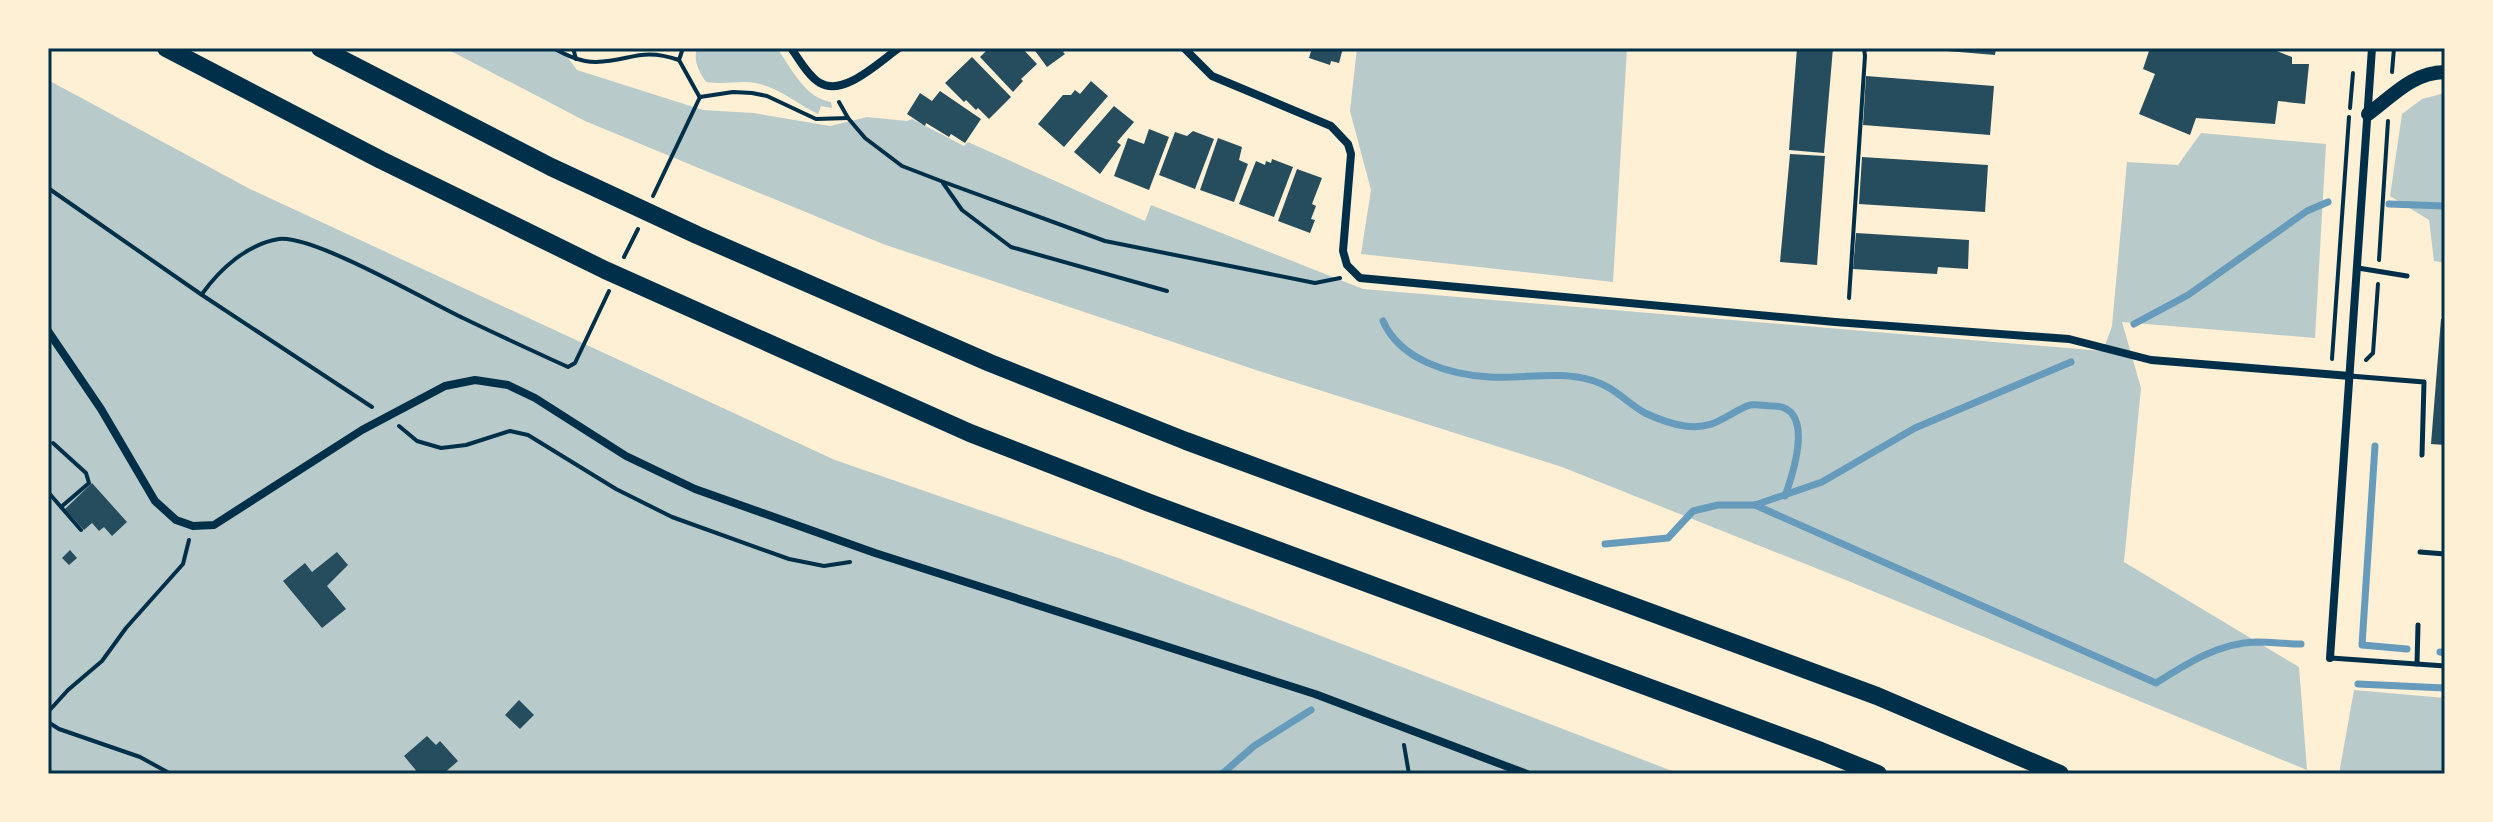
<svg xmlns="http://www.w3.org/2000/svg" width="2493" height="822" viewBox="0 0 2493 822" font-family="'PT Sans',sans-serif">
  <rect width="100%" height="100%" fill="#fdf0d5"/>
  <g fill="#b9caca">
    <polygon points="445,48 561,48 577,70 703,110 753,113 830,126 867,117 907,121 912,119 964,146 968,142 1145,221 1151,205 1363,289 2103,351 2112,326 2127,162 2178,165 2201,133 2326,144 2315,338 2122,322 2141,388 2124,562 2299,667 2307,770 1853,583 1562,467 1259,371 883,244 585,121"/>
    <path d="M697,48H777C791,68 805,98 831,102L832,108L821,106L818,114C797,104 780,88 756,83C740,80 724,85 706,82C699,72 693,60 697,48Z"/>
    <polygon points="1357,48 1627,48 1613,282 1361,254 1371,190 1350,111"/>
    <polygon points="48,80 250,189 835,460 1121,559 1680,774 48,774"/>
    <polygon points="2445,93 2445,263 2434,261 2429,220 2390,196 2402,114 2422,99"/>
    <polygon points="2354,690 2445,698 2445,774 2339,774"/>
  </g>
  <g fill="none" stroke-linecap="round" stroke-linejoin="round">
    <g stroke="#669bbc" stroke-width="7">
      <polyline points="2389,204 2445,206"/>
      <path d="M1383,321C1400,360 1450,375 1490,377C1524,379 1561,370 1594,381C1614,387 1627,403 1645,413C1658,419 1671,424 1685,426C1714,430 1724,416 1747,406C1754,403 1763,406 1771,406C1816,404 1794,471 1785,496"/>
      <polyline points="2134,324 2188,295 2307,211 2328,202"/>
      <polyline points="2375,446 2362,645 2407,649"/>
      <path d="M1755,505L2156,683C2186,664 2218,643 2256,642C2271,642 2286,644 2301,644"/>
      <polyline points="1605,544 1668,538 1693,511 1718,505 1755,505 1822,482 1915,428 2071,362"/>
      <polyline points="2440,652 2445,653"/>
      <polyline points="2358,684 2445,688"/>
      <polyline points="1222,774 1254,746 1311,710"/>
    </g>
  </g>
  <g fill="#264d5e">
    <polygon points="989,48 1022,48 1037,64 1021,79 1023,81 1013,92 980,57"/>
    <polygon points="1033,48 1068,48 1063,52 1065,54 1047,67"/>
    <polygon points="1312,48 1343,48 1339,63 1331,61 1330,65 1309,58"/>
    <polygon points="1797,48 1833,48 1824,153 1789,150"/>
    <polygon points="1935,48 1996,48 1995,55 1935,50"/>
    <polygon points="2150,48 2269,48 2292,57 2292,64 2309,64 2305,104 2278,101 2275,124 2196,118 2190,135 2139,114 2155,74 2143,69"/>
    <polygon points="972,57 1011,97 989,119 978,108 976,110 966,100 964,102 945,83"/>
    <polygon points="1866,76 1994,86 1990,135 1863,125"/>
    <polygon points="1091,81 1108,96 1064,147 1038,124 1063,95 1071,95 1075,90 1080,94"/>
    <polygon points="940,91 981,119 965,143 951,134 949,137 926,123 925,126 907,114 920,93 932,101"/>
    <polygon points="1114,106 1134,122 1117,142 1121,145 1100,174 1074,152"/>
    <polygon points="1149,129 1169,137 1149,190 1114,176 1128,138 1144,144"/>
    <polygon points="1193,131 1214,139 1195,189 1159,175 1175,132 1187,136"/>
    <polygon points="1218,138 1242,147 1239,160 1248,164 1234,202 1200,190"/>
    <polygon points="1790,154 1825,156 1817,265 1780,262"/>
    <polygon points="1862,157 1988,165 1985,212 1859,204"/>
    <polygon points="1272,159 1293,167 1274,217 1239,204 1256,161 1265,165 1266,161 1271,163"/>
    <polygon points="1297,169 1322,178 1312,204 1316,206 1311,219 1315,220 1310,233 1278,221"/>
    <polygon points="1856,233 1969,240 1968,269 1938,267 1937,274 1853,269"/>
    <polygon points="2441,319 2445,319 2445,445 2431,444"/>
    <polygon points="92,483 127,522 112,536 104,527 99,531 92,523 84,530 65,509"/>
    <polygon points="70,550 77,558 69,565 62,558"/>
    <polygon points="337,552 348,565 327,586 346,609 322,628 283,581 305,563 312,572"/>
    <polygon points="519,700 534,715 520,729 505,715"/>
    <polygon points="427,736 436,745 440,741 458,761 443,774 419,774 404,756"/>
  </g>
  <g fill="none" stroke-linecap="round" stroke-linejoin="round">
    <g stroke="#003049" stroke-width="4">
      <path d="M553,48C566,55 580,62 596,62C631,61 640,47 679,60"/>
      <polyline points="573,48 576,59"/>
      <polyline points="683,48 679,60 699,96"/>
      <polyline points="2392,72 2394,48"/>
      <polyline points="700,97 733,92 752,93 767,96 816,119 848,118"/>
      <polyline points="839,102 848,118 865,138 902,166 941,181 1105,241 1315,283 1340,278"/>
      <polyline points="2350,108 2353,73"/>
      <polyline points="943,183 962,210 1011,247 1167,291"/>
      <polyline points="48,188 202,295 372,407"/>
      <polyline points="653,196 700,97"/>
      <polyline points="624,257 638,229"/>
      <polyline points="2379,260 2388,121"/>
      <path d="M202,294C220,269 247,244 279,239C314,235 427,301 463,318C498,335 533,351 568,367L575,363L609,291"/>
      <polyline points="1849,298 1865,56 1864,48"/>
      <polyline points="2332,359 2349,117"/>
      <polyline points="2366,360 2373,353 2378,284"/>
      <polyline points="399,426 417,441 441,448 466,445 510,431 528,435 616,489 672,517 789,559 824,566 850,562"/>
      <polyline points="53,443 86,473 89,483 61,507"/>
      <polyline points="48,492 81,530"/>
      <polyline points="48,712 68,690 102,661 126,628 183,564 189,540"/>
      <polyline points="48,722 59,729 140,757 171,774"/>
      <polyline points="1404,745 1409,774"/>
    </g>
    <g stroke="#003049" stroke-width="5">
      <polyline points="2358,268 2407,276"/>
      <polyline points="2350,376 2424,382 2422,455"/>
      <polyline points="2420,552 2445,554"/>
      <polyline points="2331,658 2445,666"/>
      <polyline points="2417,664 2418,625"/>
    </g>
    <g stroke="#003049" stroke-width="8">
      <path d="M791,48C799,59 808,76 820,83C844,97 880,61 899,48"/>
      <polyline points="1184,48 1212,76 1331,126 1348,144 1351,154 1343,251 1347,265 1360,278 1835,322 2069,339 2151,360 2350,376"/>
      <polyline points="48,331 101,409 155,501 176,520 193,526 214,525 362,430 445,386 475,380 508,385 535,398 626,456 695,489 875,553 1315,694 1527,774"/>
      <polyline points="2330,658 2372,48"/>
    </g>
    <path stroke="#003049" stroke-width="14" d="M2368,114C2393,96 2411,73 2445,72"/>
    <g stroke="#003049" stroke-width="18">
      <polyline points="166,48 381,160 605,270 970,433 1147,502 1821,751 1878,774"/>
      <polyline points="320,48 551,167 697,235 990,363 1186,441 1877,696 2060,774"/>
    </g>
  </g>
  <rect width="2493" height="822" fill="none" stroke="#fdf0d5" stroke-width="100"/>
  <rect x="50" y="50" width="2393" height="722" fill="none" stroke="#003049" stroke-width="3"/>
</svg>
